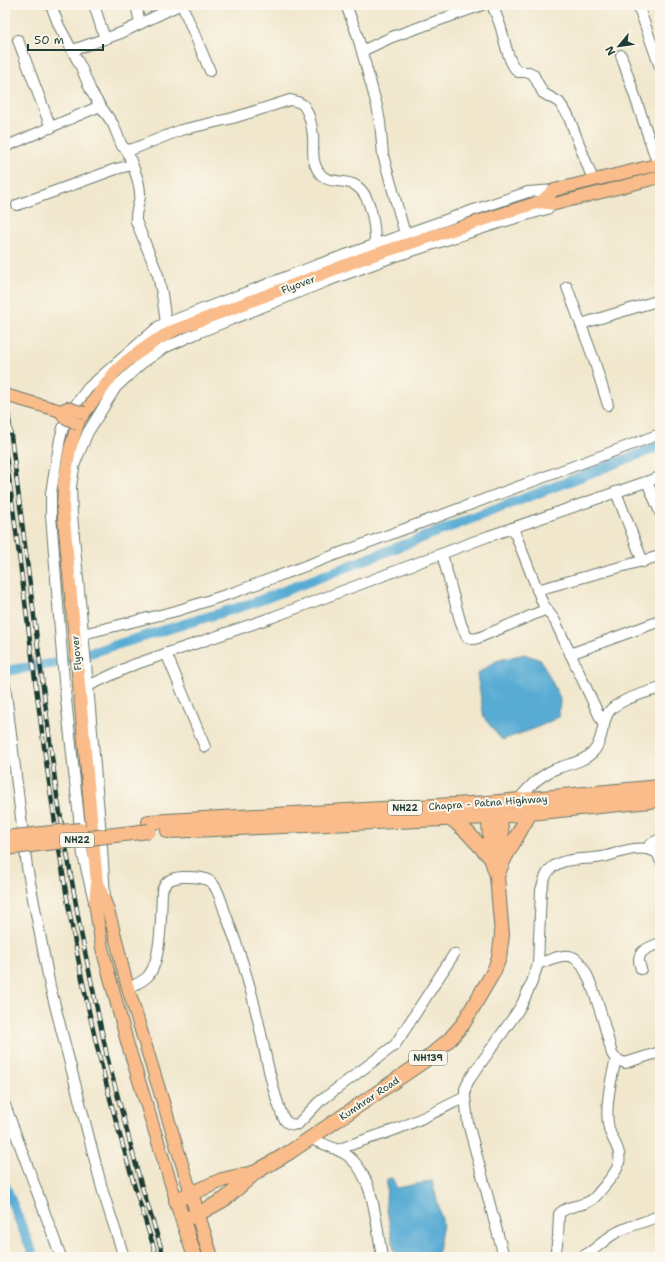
<svg xmlns="http://www.w3.org/2000/svg" width="665" height="1262" viewBox="0 0 665 1262" font-family="'Shantell Sans',sans-serif">
  <rect width="100%" height="100%" fill="#fbf7ec"/>
  <filter id="ink" filterUnits="userSpaceOnUse"><feTurbulence type="fractalNoise" baseFrequency=".025" numOctaves="2"/><feDisplacementMap in="SourceGraphic" scale="8" xChannelSelector="R" yChannelSelector="G"/><feConvolveMatrix kernelMatrix="1 2 1 2 8 2 1 2 1" color-interpolation-filters="sRGB"/></filter>
  <filter id="wash" filterUnits="userSpaceOnUse"><feTurbulence type="fractalNoise" baseFrequency=".012" numOctaves="4" result="noise"/><feDisplacementMap in="SourceGraphic" scale="16" xChannelSelector="R" yChannelSelector="G"/><feGaussianBlur stdDeviation="0.9" result="paint"/><feColorMatrix in="noise" values="0 0 0 0 0 0 0 0 0 0 0 0 0 0 0 0 0 1.4 0 .05"/><feComposite in="paint" operator="in"/></filter>
  <g filter="url(#wash)">
    <rect width="100%" height="100%" fill="#f1e7cd"/>
    <g fill="#59acd4" stroke="#3c7484">
      <polygon points="524,654 541,660 560,698 559,717 536,728 502,740 484,718 477,674 496,661"/>
      <polygon points="392,1178 397,1188 432,1181 443,1224 437,1257 395,1257 386,1204 387,1179"/>
    </g>
    <g fill="none" stroke-linecap="round" stroke-linejoin="round">
      <g stroke="#59acd4" stroke-width="10">
        <polyline points="5,671 57,663 253,603 660,446"/>
        <polyline points="5,1185 34,1257"/>
      </g>
    </g>
  </g>
  <g filter="url(#ink)">
    <g fill="none" stroke-linecap="round" stroke-linejoin="round">
      <defs>
        <g id="minor">
          <path d="M51,5L59,26L81,67L91,91L97,101L113,124L122,146L127,150L133,149L181,130L233,118L290,100C295,101 301,102 304,106C309,113 312,127 313,136C314,147 311,159 317,169C326,186 341,178 355,185C372,195 375,227 375,244"/>
          <polyline points="94,5 105,39"/>
          <polyline points="136,5 140,23"/>
          <polyline points="182,5 210,71"/>
          <polyline points="346,5 357,34 377,106 380,122 383,155 405,234"/>
          <path d="M492,5C496,14 500,23 502,32C506,45 508,62 518,72H529L533,74L543,93L559,102L568,115L593,180"/>
          <polyline points="638,5 660,67"/>
          <polyline points="18,40 51,128"/>
          <polyline points="73,50 121,33 179,5"/>
          <polyline points="362,51 392,37 482,5"/>
          <polyline points="621,55 658,165"/>
          <polyline points="7,146 100,106"/>
          <path d="M127,150C131,163 141,182 140,196C139,205 135,211 136,221L158,275L162,294L166,324"/>
          <polyline points="17,205 116,169 132,165"/>
          <polyline points="567,287 593,357 608,405"/>
          <polyline points="581,324 660,300"/>
          <polyline points="647,482 660,512"/>
          <polyline points="616,492 643,562"/>
          <polyline points="513,528 543,604 555,621 604,726"/>
          <polyline points="442,554 461,624 467,637 473,639 478,638 547,609"/>
          <polyline points="537,590 660,556"/>
          <polyline points="83,634 176,611 235,592 660,434"/>
          <polyline points="166,653 205,747"/>
          <polyline points="570,654 660,621"/>
          <polyline points="5,685 27,867 50,986 103,1192 124,1257"/>
          <polyline points="88,686 133,665 273,617 489,536 660,477"/>
          <path d="M518,800C528,788 538,777 553,770C566,764 582,763 592,753C599,747 601,736 603,728C604,723 606,717 608,713C616,700 646,693 660,688"/>
          <polyline points="646,849 652,843 660,839"/>
          <polyline points="105,897 102,847 88,686 72,515 71,486 75,463 88,432 116,387 142,363 164,348 200,332 327,281 387,259 499,223 547,209 555,204"/>
          <polyline points="94,901 83,855 64,681 51,515 51,493 60,439 63,428 76,404 88,388 159,326 317,265 474,210 528,192 554,190"/>
          <path d="M538,964C549,960 566,951 576,959C591,969 607,1035 612,1054L616,1059L625,1063L660,1052"/>
          <path d="M641,969C634,951 646,949 660,943"/>
          <path d="M128,988C135,985 144,981 149,975C162,958 161,912 162,891C165,881 171,878 182,877C191,877 203,876 211,882C219,889 222,905 226,915C239,949 250,984 258,1020C264,1046 268,1071 276,1097C278,1103 280,1111 283,1117C286,1123 291,1126 298,1124L319,1102L395,1045L454,954"/>
          <polyline points="5,1105 61,1257"/>
          <path d="M308,1138C321,1143 337,1148 348,1156C375,1177 376,1225 382,1257"/>
          <path d="M338,1150C356,1142 375,1137 394,1130C419,1121 441,1109 465,1097"/>
          <path d="M504,1257L468,1123L465,1097V1089L469,1080L515,1015L522,1004L532,982L538,964L541,890C544,881 546,871 554,866C567,857 587,860 602,857C617,854 637,844 653,851C657,852 659,856 660,860"/>
          <path d="M555,1257L558,1237L559,1214C569,1203 586,1208 596,1196C603,1187 617,1173 619,1163C622,1151 612,1140 609,1129C604,1109 611,1079 616,1059"/>
          <path d="M581,1257C594,1252 602,1241 614,1234C628,1225 645,1223 660,1215"/>
        </g>
        <g id="major">
          <polyline points="541,202 555,204 660,177"/>
          <path d="M97,883C113,915 118,954 128,988L191,1193"/>
          <polyline points="176,1200 127,1042 102,948 95,903 97,883 63,508 64,484 70,449 79,420 115,372 128,360 155,341 175,330 364,258 536,203 541,202 554,190 660,164"/>
        </g>
        <g id="highway">
          <polyline points="452,819 468,833 491,858"/>
          <polyline points="149,822 488,803 660,787"/>
          <polyline points="168,831 489,817 660,800"/>
          <polyline points="504,859 530,813"/>
          <polyline points="497,876 504,859 499,807"/>
          <polyline points="191,1193 211,1257"/>
          <polyline points="183,1220 198,1214 225,1199 256,1172 290,1152 424,1061 450,1039 463,1024 494,971 499,958 502,935 497,876 491,858 488,803"/>
          <polyline points="195,1257 176,1200 222,1180 253,1173"/>
        </g>
      </defs>
      <use href="#minor" stroke="#68786a" stroke-width="12"/>
      <use href="#major" stroke="#68786a" stroke-width="14"/>
      <use href="#highway" stroke="#68786a" stroke-width="16"/>
      <use href="#minor" stroke="#fff" stroke-width="10"/>
      <use href="#major" stroke="#f9bc8a" stroke-width="12"/>
      <use href="#highway" stroke="#f9bc8a" stroke-width="14"/>
      <defs>
        <g id="rail">
          <polyline points="5,389 57,796 81,933 107,1056 141,1184 164,1257"/>
          <path d="M5,448C27,609 44,771 73,932C93,1042 122,1151 157,1257"/>
        </g>
      </defs>
      <use href="#rail" stroke="#1f3d34" stroke-width="4.5"/>
      <use href="#rail" stroke="#fbf7ec" stroke-width="3" stroke-dasharray="9" stroke-linecap="butt"/>
      <defs>
        <g id="major-bridge">
          <polyline points="5,395 61,411 67,408 84,413"/>
          <polyline points="61,411 64,417 78,424"/>
        </g>
        <g id="highway-bridge">
          <polyline points="5,838 80,830"/>
          <polyline points="5,848 149,831"/>
        </g>
      </defs>
      <use href="#major-bridge" stroke="#68786a" stroke-width="14" stroke-linecap="butt"/>
      <use href="#highway-bridge" stroke="#68786a" stroke-width="16" stroke-linecap="butt"/>
      <use href="#major-bridge" stroke="#f9bc8a" stroke-width="12"/>
      <use href="#highway-bridge" stroke="#f9bc8a" stroke-width="14"/>
    </g>
  </g>
  <g text-anchor="middle" stroke-width="4" stroke-linejoin="round" paint-order="stroke">
    <g fill="#fbf7ec" stroke="#61756b" stroke-width="1">
      <rect x="388" y="801" width="34" height="14" rx="3"/>
      <rect x="60" y="833" width="34" height="14" rx="3"/>
      <rect x="409" y="1051" width="38" height="14" rx="3"/>
    </g>
    <g font-size="9" font-weight="bold" fill="#1f3d34">
      <text x="405" y="811">NH22</text>
      <text x="77" y="843">NH22</text>
      <text x="428" y="1061">NH139</text>
    </g>
    <g font-size="10" fill="#1f3d34" stroke="#fbf7ec">
      <text transform="translate(298 284) rotate(-21)" y="4">Flyover</text>
      <text transform="translate(76 653) rotate(-95)" y="4">Flyover</text>
      <text transform="translate(488 802) rotate(-4)" y="4">Chapra - Patna Highway</text>
      <text transform="translate(369 1098) rotate(-34)" y="4">Kumhrar Road</text>
    </g>
  </g>
  <rect width="665" height="1262" fill="none" stroke="#fbf7ec" stroke-width="20"/>
  <g transform="translate(619 46) rotate(241)" stroke="#fbf7ec" stroke-width="3" paint-order="stroke">
  <path d="M0-3L7 15L0 10L-7 15Z" fill="#1f3d34"/>
  <text y="-6" font-size="11" font-weight="bold" text-anchor="middle" fill="#1f3d34">N</text>
  </g>
  <path d="M28 44v6h75v-6" fill="none" stroke="#1f3d34" stroke-width="2"/>
  <text x="34" y="44" font-size="12" fill="#1f3d34" stroke="#fbf7ec" stroke-width="3" paint-order="stroke">50 m</text>
</svg>
